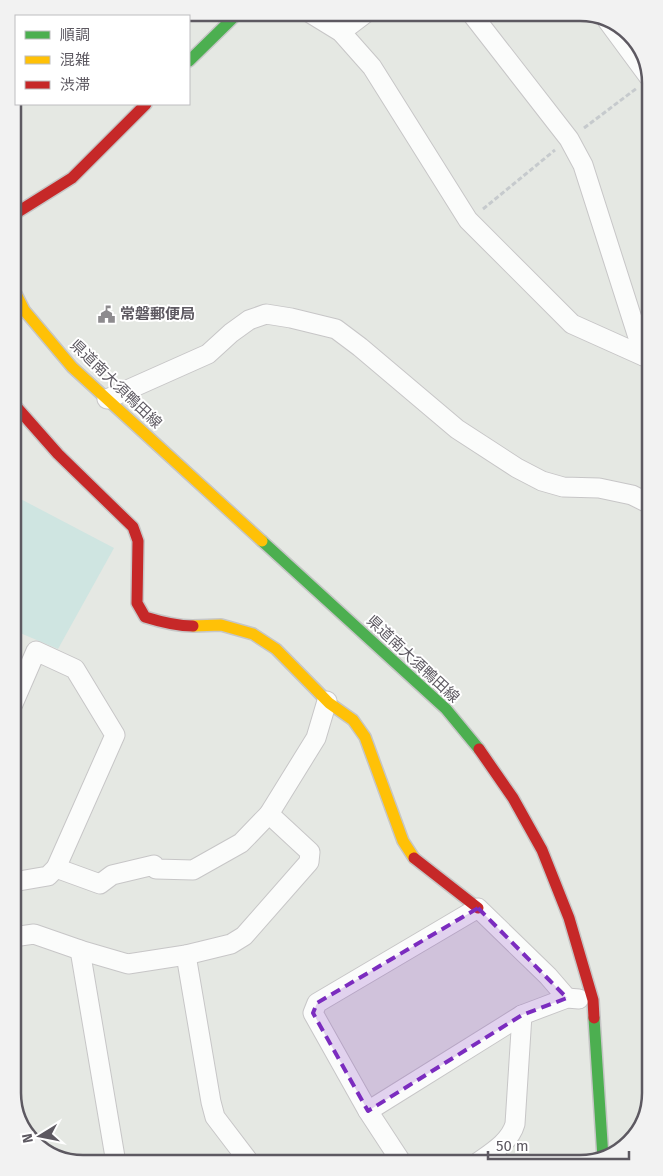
<svg xmlns="http://www.w3.org/2000/svg" width="663" height="1176" viewBox="0 0 663 1176" font-family="'Fira Sans','Noto Sans JP',sans-serif">
  <rect width="100%" height="100%" fill="#e5e8e3"/>
  <polygon fill="#cfe5e1" points="13,495 114,548 58,649 13,630"/>
  <g fill="none" stroke-linecap="round" stroke-linejoin="round">
    <defs>
      <g id="street">
        <polyline points="310,13 341,32 372,67 468,220 572,324 650,359"/>
        <polyline points="471,13 569,139 583,165 644,356"/>
        <polyline points="607,20 649,77"/>
        <polyline points="341,32 366,13"/>
        <polyline points="107,399 208,354 231,333 249,320 266,314 291,318 336,329 360,347 457,429 517,468 542,481 563,487 599,488 632,495 650,504"/>
        <polyline points="56,868 100,884 112,875 154,865 156,869 193,870 241,843 269,814 316,738 327,701"/>
        <polyline points="13,882 48,876 56,868 115,735 75,669 36,651 13,704"/>
        <polyline points="13,937 34,934 80,950 128,964 186,955 231,944 244,936 309,862 310,852 269,814"/>
        <polyline points="80,950 116,1163"/>
        <polyline points="186,955 211,1102 215,1117 250,1163"/>
        <polyline points="368,1111 522,1015 567,998 579,999"/>
        <polyline points="402,1163 368,1111 313,1013 317,1003 478,908 548,976 567,998"/>
        <path d="M477,1163C491,1153 510,1142 515,1124L522,1015"/>
      </g>
      <g id="fast">
        <polyline points="189,61 238,13"/>
        <polyline points="262,541 446,709 479,749"/>
        <polyline points="594,1018 603,1158"/>
      </g>
      <g id="slow">
        <polyline points="13,288 24,310 72,367 262,541"/>
        <polyline points="193,626 221,625 253,634 276,649 329,703 353,720 365,737 403,841 414,858"/>
      </g>
      <g id="jam">
        <polyline points="13,215 72,178 146,104"/>
        <path d="M13,403L58,454L133,527L138,541L137,603L145,617C161,622 176,626 193,626"/>
        <polyline points="479,749 513,798 542,850 569,918 593,1000 594,1018"/>
        <polyline points="414,858 478,908"/>
      </g>
    </defs>
    <use href="#street" stroke="#c7c6c7" stroke-width="21"/>
    <use href="#fast" stroke="#c6c6c6" stroke-width="14"/>
    <use href="#slow" stroke="#c6c6c6" stroke-width="14"/>
    <use href="#jam" stroke="#c6c6c6" stroke-width="14"/>
    <g stroke="#c6cacd" stroke-width="3" stroke-dasharray="5 2.5" stroke-linecap="butt">
      <polyline points="584,128 637,88"/>
      <polyline points="483,209 555,150"/>
    </g>
    <use href="#street" stroke="#fbfcfb" stroke-width="19"/>
    <use href="#fast" stroke="#4caf50" stroke-width="11"/>
    <use href="#slow" stroke="#ffc107" stroke-width="11"/>
    <use href="#jam" stroke="#c62828" stroke-width="11"/>
  </g>
  <path fill="#7b2cbf" fill-opacity="0.2" stroke="#7b2cbf" stroke-width="4" stroke-dasharray="10 6" stroke-linejoin="round" d="M478,908L567,998L522,1015L368,1111L313,1013L317,1003Z"/>
  <defs>
    <symbol id="civic-bare" viewBox="-9 -9 18 18"><path d="M-.6-6.5H3V-4.5H.6V-3L4-1V1h2V6H-6V1h2V-1L-.6-3ZM-1.2 2.5V6h2.4V2.5Z" fill="#8d8b8e" stroke="#fff" stroke-width="2.5" paint-order="stroke"/></symbol>
  </defs>
  <g fill-rule="evenodd">
    <use href="#civic-bare" x="94" y="302" width="25" height="25"/>
  </g>
  <g text-anchor="middle" stroke-width="4" stroke-linejoin="round" paint-order="stroke">
    <g font-size="15" font-weight="bold" fill="#5d5961" stroke="#fff" text-anchor="start">
      <text x="120" y="319">常磐郵便局</text>
    </g>
    <g font-size="15" fill="#5d5961" stroke="#fff">
      <text transform="translate(116 384) rotate(44)" y="5">県道南大須鴨田線</text>
      <text transform="translate(413 659) rotate(43)" y="5">県道南大須鴨田線</text>
    </g>
  </g>
  <path d="M0 0H663V1176H0ZM83 21H580A62 62 0 0 1 642 83V1093A62 62 0 0 1 580 1155H83A62 62 0 0 1 21 1093V83A62 62 0 0 1 83 21Z" fill="#f2f2f2" fill-rule="evenodd"/>
  <path fill="none" stroke="#5d5961" stroke-width="2.5" d="M83 21H580A62 62 0 0 1 642 83V1093A62 62 0 0 1 580 1155H83A62 62 0 0 1 21 1093V83A62 62 0 0 1 83 21Z"/>
  <rect x="15" y="15" width="175" height="90" fill="#ffffff" stroke="#bebdc0"/>
  <rect x="25" y="31" width="25" height="8" fill="#4caf50" stroke="#bebdc0"/>
  <text x="60" y="40" font-size="15" fill="#5d5961">順調</text>
  <rect x="25" y="56" width="25" height="8" fill="#ffc107" stroke="#bebdc0"/>
  <text x="60" y="65" font-size="15" fill="#5d5961">混雑</text>
  <rect x="25" y="81" width="25" height="8" fill="#c62828" stroke="#bebdc0"/>
  <text x="60" y="90" font-size="15" fill="#5d5961">渋滞</text>
  <g transform="translate(40 1136) rotate(260)" stroke="#ffffff" stroke-width="4" paint-order="stroke">
  <path d="M0-4L9 19L0 12L-9 19Z" fill="#5d5961"/>
  <text y="-8" font-size="14" font-weight="bold" text-anchor="middle" fill="#5d5961">N</text>
  </g>
  <path d="M488 1151v8h141v-8" fill="none" stroke="#5d5961" stroke-width="2.5"/>
  <text x="496" y="1151" font-size="15" fill="#5d5961" stroke="#ffffff" stroke-width="4" paint-order="stroke">50 m</text>
</svg>
